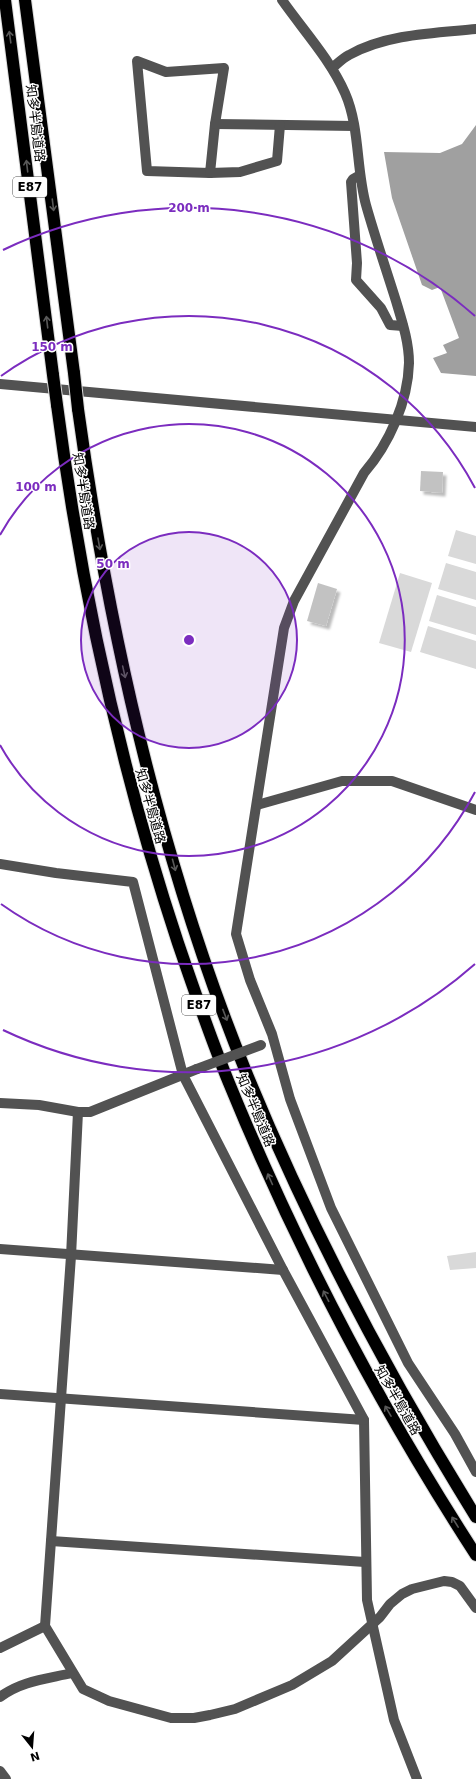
<svg xmlns="http://www.w3.org/2000/svg" width="476" height="1779" viewBox="0 0 476 1779" font-family="'DejaVu Sans','Noto Sans JP',sans-serif">
  <defs>
    <filter id="shadow"><feDropShadow dx="3.5" dy="3.5" stdDeviation="1" flood-color="#0004"/></filter>
  </defs>
  <rect width="100%" height="100%" fill="#fff"/>
  <g fill="#d9d9d9">
    <polygon points="456,530 476,536 476,564 448,556"/>
    <polygon points="446,563 476,572 476,600 438,589"/>
    <polygon points="400,573 432,583 411,652 379,643"/>
    <polygon points="437,595 476,607 476,635 429,621"/>
    <polygon points="428,626 476,641 476,669 420,652"/>
    <polygon points="476,1252 476,1268 450,1270 447,1256"/>
  </g>
  <polygon fill="#a0a0a0" points="476,125 476,376 441,373 433,358 447,353 443,345 459,338 440,287 432,290 422,285 392,198 384,152 440,153 462,144"/>
  <g fill="#c2c2c2" filter="url(#shadow)">
    <polygon points="421,471 443,472 442,493 420,491"/>
    <polygon points="318,583 337,589 326,626 307,621"/>
  </g>
  <g fill="none" stroke-linecap="round" stroke-linejoin="round">
    <defs>
      <g id="highway">
        <polyline points="5,0 53,375"/>
        <polyline points="25,0 74,373"/>
        <path d="M57,405C81,588 120,768 178,943C194,990 210,1037 229,1083C297,1249 378,1404 476,1555"/>
        <path d="M78,409C109,635 160,860 246,1072C310,1228 388,1375 476,1517"/>
      </g>
    </defs>
    <use href="#highway" stroke="#dbdbdb" stroke-width="14"/>
    <g stroke="#525252" stroke-width="10">
      <path d="M282,0C303,30 330,59 345,93C360,127 356,169 366,205C375,237 386,269 396,301C402,321 409,342 409,363C408,402 389,444 364,473L294,601L284,628L236,934L250,980L272,1034L290,1099L331,1208L408,1363L455,1434L476,1472"/>
      <polygon points="137,61 166,72 224,68 215,124 210,173 147,171"/>
      <path d="M332,68C337,64 343,58 349,55C386,34 435,33 476,29"/>
      <polyline points="215,124 354,126"/>
      <polyline points="210,173 240,172 277,161 280,125"/>
      <polyline points="360,175 353,179 351,182 357,263 356,280 381,308 390,325 403,326"/>
      <polyline points="0,384 476,427"/>
      <polyline points="257,805 342,781 392,781 476,810"/>
      <polyline points="0,864 56,873 133,882 183,1075 283,1270 364,1420 367,1600 394,1720 417,1779"/>
      <polyline points="0,1103 39,1105 78,1112 90,1112 197,1069"/>
      <polyline points="78,1112 71,1256 45,1626 83,1689 109,1701 171,1718 194,1718 210,1715 235,1709 292,1685 332,1661 380,1617 390,1604 402,1594 412,1589 444,1581 452,1582 460,1586 476,1608"/>
      <polyline points="0,1249 283,1270"/>
      <polyline points="0,1394 364,1420"/>
      <polyline points="51,1541 365,1562"/>
      <polyline points="0,1648 45,1626"/>
      <path d="M0,1697C21,1681 46,1679 72,1673"/>
      <polyline points="0,1771 6,1779"/>
    </g>
    <use href="#highway" stroke="#000" stroke-width="12"/>
    <defs>
      <g id="highway-bridge">
        <polyline points="74,373 78,409"/>
        <polyline points="53,375 57,405"/>
      </g>
    </defs>
    <use href="#highway-bridge" stroke="#dbdbdb" stroke-width="14" stroke-linecap="butt"/>
    <polyline stroke="#525252" stroke-width="10" points="197,1069 261,1045"/>
    <use href="#highway-bridge" stroke="#000" stroke-width="12"/>
  </g>
  <defs><path id="oneway-shaft" d="M-6 0H5M1.5-3L5.5 0L1.5 3" fill="none" stroke-width="1.6" stroke-linecap="round" stroke-linejoin="round"/></defs>
  <g stroke="#595959">
    <use href="#oneway-shaft" transform="translate(10 37) rotate(-98)"/>
    <use href="#oneway-shaft" transform="translate(27 166) rotate(-97)"/>
    <use href="#oneway-shaft" transform="translate(53 205) rotate(83)"/>
    <use href="#oneway-shaft" transform="translate(47 322) rotate(-97)"/>
    <use href="#oneway-shaft" transform="translate(99 544) rotate(80)"/>
    <use href="#oneway-shaft" transform="translate(124 672) rotate(77)"/>
    <use href="#oneway-shaft" transform="translate(174 865) rotate(75)"/>
    <use href="#oneway-shaft" transform="translate(225 1015) rotate(69)"/>
    <use href="#oneway-shaft" transform="translate(270 1179) rotate(-114)"/>
    <use href="#oneway-shaft" transform="translate(326 1296) rotate(-117)"/>
    <use href="#oneway-shaft" transform="translate(388 1411) rotate(-120)"/>
    <use href="#oneway-shaft" transform="translate(455 1522) rotate(-122)"/>
  </g>
  <circle cx="189" cy="640" r="108" fill="#7b2cbf" fill-opacity=".12"/>
  <g fill="none" stroke="#7b2cbf" stroke-width="2">
    <circle cx="189" cy="640" r="108"/>
    <path d="M0 535A216 216 0 1 1 0 745"/>
    <path d="M475 792A324 324 0 0 1 1 904M1 376A324 324 0 0 1 475 488"/>
    <path d="M475 964A432 432 0 0 1 3 1030M3 250A432 432 0 0 1 475 316"/>
  </g>
  <g text-anchor="middle" stroke-width="3" stroke-linejoin="round" paint-order="stroke">
    <g fill="#fff" stroke="#4c4c4c" stroke-width="1">
      <rect x="13" y="177" width="34" height="20" rx="3"/>
      <rect x="182" y="995" width="34" height="20" rx="3"/>
    </g>
    <g font-size="12" font-weight="bold" fill="#000">
      <text x="30" y="191">E87</text>
      <text x="199" y="1009">E87</text>
    </g>
    <g font-size="13" fill="#000" stroke="#fff">
      <text transform="translate(36 123) rotate(83)" y="5">知多半島道路</text>
      <text transform="translate(84 491) rotate(81)" y="5">知多半島道路</text>
      <text transform="translate(151 806) rotate(74)" y="5">知多半島道路</text>
      <text transform="translate(256 1110) rotate(67)" y="5">知多半島道路</text>
      <text transform="translate(398 1400) rotate(60)" y="5">知多半島道路</text>
    </g>
  </g>
  <circle cx="189" cy="640" r="6" fill="#7b2cbf" stroke="#fff" stroke-width="2"/>
  <g font-size="12" text-anchor="middle" font-weight="bold" fill="#7b2cbf" stroke="#fff" stroke-width="3" stroke-linejoin="round" paint-order="stroke">
    <text x="189" y="212">200 m</text>
    <text x="52" y="351">150 m</text>
    <text x="36" y="491">100 m</text>
    <text x="113" y="568">50 m</text>
  </g>
  <g transform="translate(32 1747) rotate(163)" stroke="#ffffff" stroke-width="3" paint-order="stroke">
  <path d="M0-3L7 15L0 10L-7 15Z" fill="#000000"/>
  <text y="-6" font-size="11" font-weight="bold" text-anchor="middle" fill="#000000">N</text>
  </g>
</svg>
